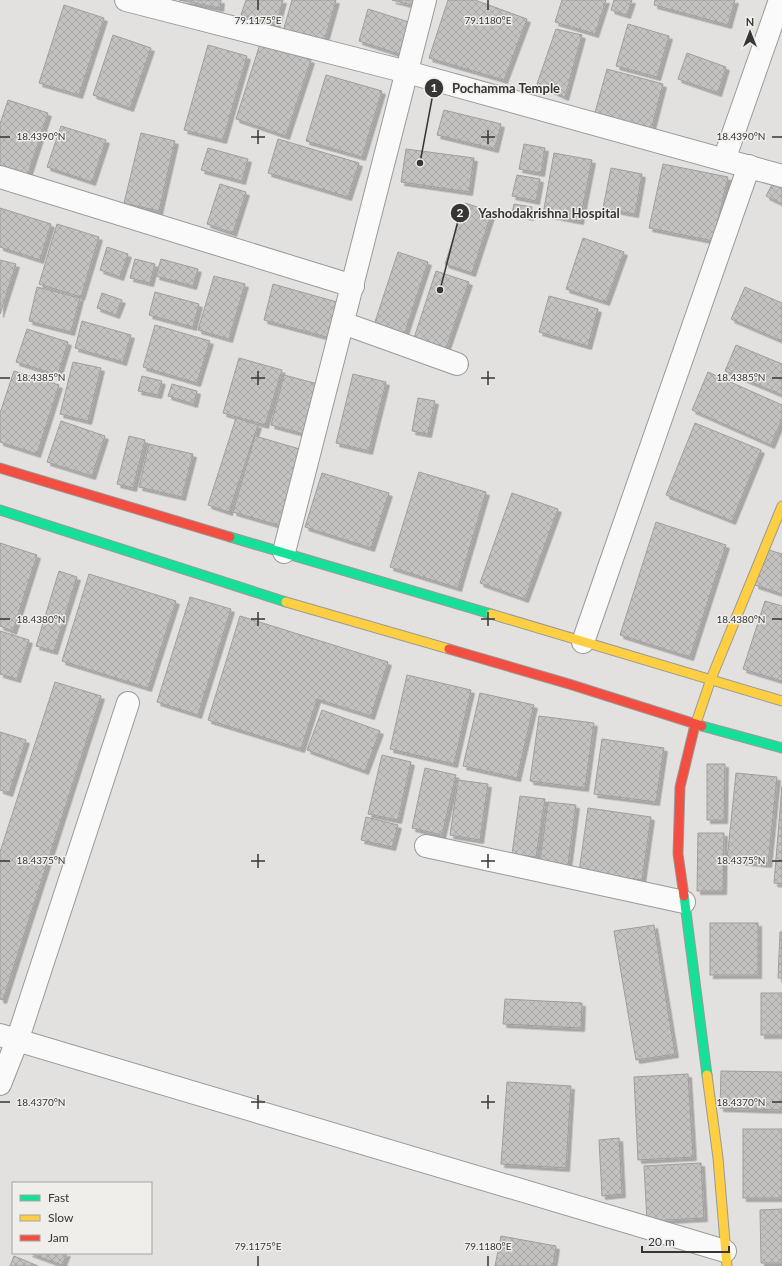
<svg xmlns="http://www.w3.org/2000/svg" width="782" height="1266" viewBox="0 0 782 1266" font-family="Lato,sans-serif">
  <defs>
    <pattern id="building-cross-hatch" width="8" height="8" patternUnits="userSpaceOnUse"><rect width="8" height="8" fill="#c3c2c1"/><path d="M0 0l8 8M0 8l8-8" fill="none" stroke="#a8a7a6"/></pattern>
    <filter id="shadow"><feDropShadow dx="3.5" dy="3.5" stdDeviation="0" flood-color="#0004"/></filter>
  </defs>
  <rect width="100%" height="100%" fill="#e2e1df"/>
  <g fill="url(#building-cross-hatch)" stroke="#9f9e9c" filter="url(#shadow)">
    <polygon points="179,0 221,0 220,8"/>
    <polygon points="246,0 283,0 276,25 241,15"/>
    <polygon points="292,0 336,0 323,46 282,35"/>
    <polygon points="392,0 414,0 412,5"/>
    <polygon points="448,0 475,0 527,19 504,80 429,58"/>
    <polygon points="562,0 606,0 595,34 555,22"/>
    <polygon points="614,0 632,0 627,15 611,10"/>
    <polygon points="655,0 735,0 728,25 654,5"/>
    <polygon points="64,5 104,18 79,95 39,83"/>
    <polygon points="368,9 412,23 402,55 359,41"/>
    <polygon points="628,24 669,36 657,77 616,66"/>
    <polygon points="556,29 582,35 565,97 537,84"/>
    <polygon points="113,35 151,48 130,108 93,95"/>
    <polygon points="260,44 311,60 286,136 236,119"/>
    <polygon points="208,45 247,56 223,140 184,130"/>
    <polygon points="687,53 726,67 718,93 678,79"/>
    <polygon points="607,69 663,84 650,134 593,120"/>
    <polygon points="326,75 382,91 362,157 306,141"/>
    <polygon points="8,100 48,113 27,177 0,169 0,124"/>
    <polygon points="444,110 501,124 495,149 437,135"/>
    <polygon points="61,126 106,140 92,182 47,167"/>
    <polygon points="141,133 175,141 159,211 124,203"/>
    <polygon points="278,139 359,163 348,197 268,173"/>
    <polygon points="524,144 545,148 541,173 519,169"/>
    <polygon points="208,148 248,159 242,181 201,170"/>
    <polygon points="406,149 474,158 469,192 401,182"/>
    <polygon points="554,153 592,160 580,221 543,214"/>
    <polygon points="663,164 728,177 713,241 649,228"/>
    <polygon points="611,168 642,174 635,214 603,208"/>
    <polygon points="517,175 540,179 536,201 512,196"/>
    <polygon points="775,179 782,182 782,204 766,196"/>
    <polygon points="220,184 246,192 233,233 207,224"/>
    <polygon points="465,203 492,212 472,273 445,264"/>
    <polygon points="514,204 532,207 530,217 512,213"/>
    <polygon points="0,208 51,224 40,260 0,247"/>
    <polygon points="57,224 99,237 81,297 39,284"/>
    <polygon points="583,238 624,252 606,302 566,289"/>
    <polygon points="107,247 128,254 120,277 100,270"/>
    <polygon points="398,252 428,262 404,335 374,325"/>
    <polygon points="135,259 155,264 150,283 130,278"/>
    <polygon points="161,259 198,269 193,286 156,276"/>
    <polygon points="0,260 16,264 0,314"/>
    <polygon points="436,271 469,282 446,349 414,338"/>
    <polygon points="214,276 245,284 229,339 198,330"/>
    <polygon points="273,284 344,304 334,339 264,320"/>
    <polygon points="37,287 80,298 71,332 29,321"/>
    <polygon points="745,287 782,303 782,341 731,319"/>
    <polygon points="155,292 199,304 193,327 149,315"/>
    <polygon points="102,293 122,300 116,315 97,308"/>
    <polygon points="549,296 598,309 588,346 539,332"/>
    <polygon points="82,321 131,335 123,362 75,348"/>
    <polygon points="155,325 210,341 197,383 143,367"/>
    <polygon points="27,329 68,342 58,375 16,362"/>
    <polygon points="736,345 782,364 782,395 725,371"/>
    <polygon points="239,358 282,370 265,425 223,413"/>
    <polygon points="73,362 101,368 88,421 60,414"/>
    <polygon points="14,371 59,385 37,454 0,442 0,413"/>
    <polygon points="708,372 782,405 782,419 771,445 692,410"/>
    <polygon points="353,374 386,382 369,451 336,443"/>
    <polygon points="284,375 318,384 304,434 271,425"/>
    <polygon points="142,376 162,381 158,395 138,391"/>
    <polygon points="172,384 197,391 194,404 168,396"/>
    <polygon points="418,398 435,401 428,434 412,431"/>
    <polygon points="236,418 258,425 229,512 208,505"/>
    <polygon points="61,421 105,436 92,476 47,462"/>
    <polygon points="695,423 761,450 732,521 666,495"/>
    <polygon points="129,436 145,440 133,488 117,484"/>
    <polygon points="255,436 303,450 281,526 233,512"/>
    <polygon points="149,444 193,454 182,497 139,487"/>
    <polygon points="419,472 486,492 458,588 390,567"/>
    <polygon points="322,473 389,493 371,548 305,527"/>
    <polygon points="512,493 558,509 525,599 480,583"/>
    <polygon points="656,522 726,545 690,657 620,635"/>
    <polygon points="0,543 37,555 13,631 0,626"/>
    <polygon points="766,549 782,554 782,594 755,585"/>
    <polygon points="59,571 77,577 54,651 36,646"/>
    <polygon points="89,574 176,601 148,688 62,661"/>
    <polygon points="190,597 231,609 198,715 157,702"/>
    <polygon points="765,601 782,606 782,681 743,669"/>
    <polygon points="240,616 388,662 371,716 317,699 301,749 208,720"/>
    <polygon points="0,631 29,640 17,679 0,674"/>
    <polygon points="407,675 471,690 454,764 390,749"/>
    <polygon points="55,682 101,696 3,1000 0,999 0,852"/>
    <polygon points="480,693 534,705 517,778 463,766"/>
    <polygon points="322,710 380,731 365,771 307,750"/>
    <polygon points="539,716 594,723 585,788 530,781"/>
    <polygon points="0,732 26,740 9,793 0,790"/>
    <polygon points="602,739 664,748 656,802 594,794"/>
    <polygon points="382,755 411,762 398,820 368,814"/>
    <polygon points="707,764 725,764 724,820 707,820"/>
    <polygon points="425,768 456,775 442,835 412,828"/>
    <polygon points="736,773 777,777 768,864 727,860"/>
    <polygon points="458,780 488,784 480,840 450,835"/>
    <polygon points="782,786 782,884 774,883"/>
    <polygon points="520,796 545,799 536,857 512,854"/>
    <polygon points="548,802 576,805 568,865 540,861"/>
    <polygon points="588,808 651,817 642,880 579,872"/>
    <polygon points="366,817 398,825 392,847 361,840"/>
    <polygon points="698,833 724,833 723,891 697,891"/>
    <rect x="710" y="923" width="48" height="52"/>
    <polygon points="654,925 675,1054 636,1060 614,931"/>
    <polygon points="780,932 782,932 782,978 778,978"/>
    <rect x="761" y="993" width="21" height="42"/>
    <polygon points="505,999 582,1003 581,1028 503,1024"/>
    <polygon points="721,1071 782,1072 782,1110 720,1108"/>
    <polygon points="688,1074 693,1157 638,1160 634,1077"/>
    <polygon points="507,1082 571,1086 566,1168 501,1164"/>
    <rect x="743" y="1129" width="39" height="69"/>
    <polygon points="619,1138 622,1194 602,1196 599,1140"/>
    <polygon points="701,1163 704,1218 647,1221 644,1166"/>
    <polygon points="782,1209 782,1263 761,1263 760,1210"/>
    <polygon points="501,1236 556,1246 553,1266 495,1266"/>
    <polygon points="29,1253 67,1253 62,1265"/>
    <polygon points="14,1256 38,1266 10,1266"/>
  </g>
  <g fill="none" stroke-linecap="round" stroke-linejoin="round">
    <defs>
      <g id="street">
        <polyline points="126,0 407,72 782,176"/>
        <polyline points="724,160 780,0"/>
        <polyline points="0,177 353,286"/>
        <polyline points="343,323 457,364"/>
        <polyline points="284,552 425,0"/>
        <polyline points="583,642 749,166"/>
        <polyline points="426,846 684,902"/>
        <polyline points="0,1035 725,1251"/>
        <polyline points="0,1084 17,1041 128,703"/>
      </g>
      <g id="fast">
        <polyline points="0,510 286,602"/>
        <polyline points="230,537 491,614"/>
        <polyline points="702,726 782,748"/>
        <polyline points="684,896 707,1075"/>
      </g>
      <g id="slow">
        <polyline points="286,602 449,649"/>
        <polyline points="491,614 782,701"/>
        <polyline points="694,729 711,679 782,506"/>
        <polyline points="707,1075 718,1158 727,1266"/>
      </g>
      <g id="jam">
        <polyline points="0,468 230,537"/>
        <polyline points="449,649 569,684 702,726"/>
        <polyline points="684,896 678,854 680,787 694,729"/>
      </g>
    </defs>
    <use href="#street" stroke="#9a9a98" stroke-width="24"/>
    <use href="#fast" stroke="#9a9a98" stroke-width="11"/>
    <use href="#slow" stroke="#9a9a98" stroke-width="11"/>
    <use href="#jam" stroke="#9a9a98" stroke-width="11"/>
    <use href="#street" stroke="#fbfafa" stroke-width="22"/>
    <use href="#fast" stroke="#16e098" stroke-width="9"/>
    <use href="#slow" stroke="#ffcf43" stroke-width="9"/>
    <use href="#jam" stroke="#f24e42" stroke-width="9"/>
  </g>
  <path fill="none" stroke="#373635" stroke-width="1.5" d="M258,0V10M488,0V10M258,130V144M488,130V144M0,137H10M251,137H265M481,137H495M772,137H782M258,371V385M488,371V385M0,378H10M251,378H265M481,378H495M772,378H782M258,612V626M488,612V626M0,619H10M251,619H265M481,619H495M772,619H782M258,854V868M488,854V868M0,861H10M251,861H265M481,861H495M772,861H782M258,1095V1109M488,1095V1109M0,1102H10M251,1102H265M481,1102H495M772,1102H782M258,1256V1266M488,1256V1266"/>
  <g font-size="10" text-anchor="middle" fill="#373635" stroke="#f0eeeb" stroke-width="3" stroke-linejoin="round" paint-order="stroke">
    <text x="258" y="24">79.1175°E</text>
    <text x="488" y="24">79.1180°E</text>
    <text x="41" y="140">18.4390°N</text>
    <text x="741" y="140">18.4390°N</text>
    <text x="41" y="381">18.4385°N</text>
    <text x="741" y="381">18.4385°N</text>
    <text x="41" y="623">18.4380°N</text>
    <text x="741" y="623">18.4380°N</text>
    <text x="41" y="864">18.4375°N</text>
    <text x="741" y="864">18.4375°N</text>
    <text x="41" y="1106">18.4370°N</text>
    <text x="741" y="1106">18.4370°N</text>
    <text x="258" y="1250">79.1175°E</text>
    <text x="488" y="1250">79.1180°E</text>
  </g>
  <path fill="none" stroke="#373635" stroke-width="1.5" d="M420 163L434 88M440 290L460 213"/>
  <g fill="#373635" stroke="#f0eeeb" stroke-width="1.5">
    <circle cx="420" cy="163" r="4"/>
    <circle cx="440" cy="290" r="4"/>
    <circle cx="434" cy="88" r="10"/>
    <circle cx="460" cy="213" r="10"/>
  </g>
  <g font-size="12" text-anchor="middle" font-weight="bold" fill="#fff">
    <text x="434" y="92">1</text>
    <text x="460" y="217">2</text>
  </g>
  <g font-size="13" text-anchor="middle" font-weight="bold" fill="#373635" stroke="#f0eeeb" stroke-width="3" stroke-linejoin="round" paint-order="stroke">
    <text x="506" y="93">Pochamma Temple</text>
    <text x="549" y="218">Yashodakrishna Hospital</text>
  </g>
  <rect x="12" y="1182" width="140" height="72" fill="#f0eeeb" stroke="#a6a4a2"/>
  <rect x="20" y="1195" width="20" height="6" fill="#16e098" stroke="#a6a4a2"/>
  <text x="48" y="1202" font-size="12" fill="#373635">Fast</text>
  <rect x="20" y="1215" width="20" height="6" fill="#ffcf43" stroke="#a6a4a2"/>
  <text x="48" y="1222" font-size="12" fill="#373635">Slow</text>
  <rect x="20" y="1235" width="20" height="6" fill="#f24e42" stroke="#a6a4a2"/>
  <text x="48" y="1242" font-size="12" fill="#373635">Jam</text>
  <g transform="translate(750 32)" stroke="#f0eeeb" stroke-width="3" paint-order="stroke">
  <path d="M0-3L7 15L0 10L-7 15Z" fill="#373635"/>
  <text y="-6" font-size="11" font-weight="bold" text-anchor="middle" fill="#373635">N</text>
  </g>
  <path d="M642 1246v6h87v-6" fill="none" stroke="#373635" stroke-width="2"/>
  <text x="648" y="1246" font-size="12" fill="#373635" stroke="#f0eeeb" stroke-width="3" paint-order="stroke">20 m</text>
</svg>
